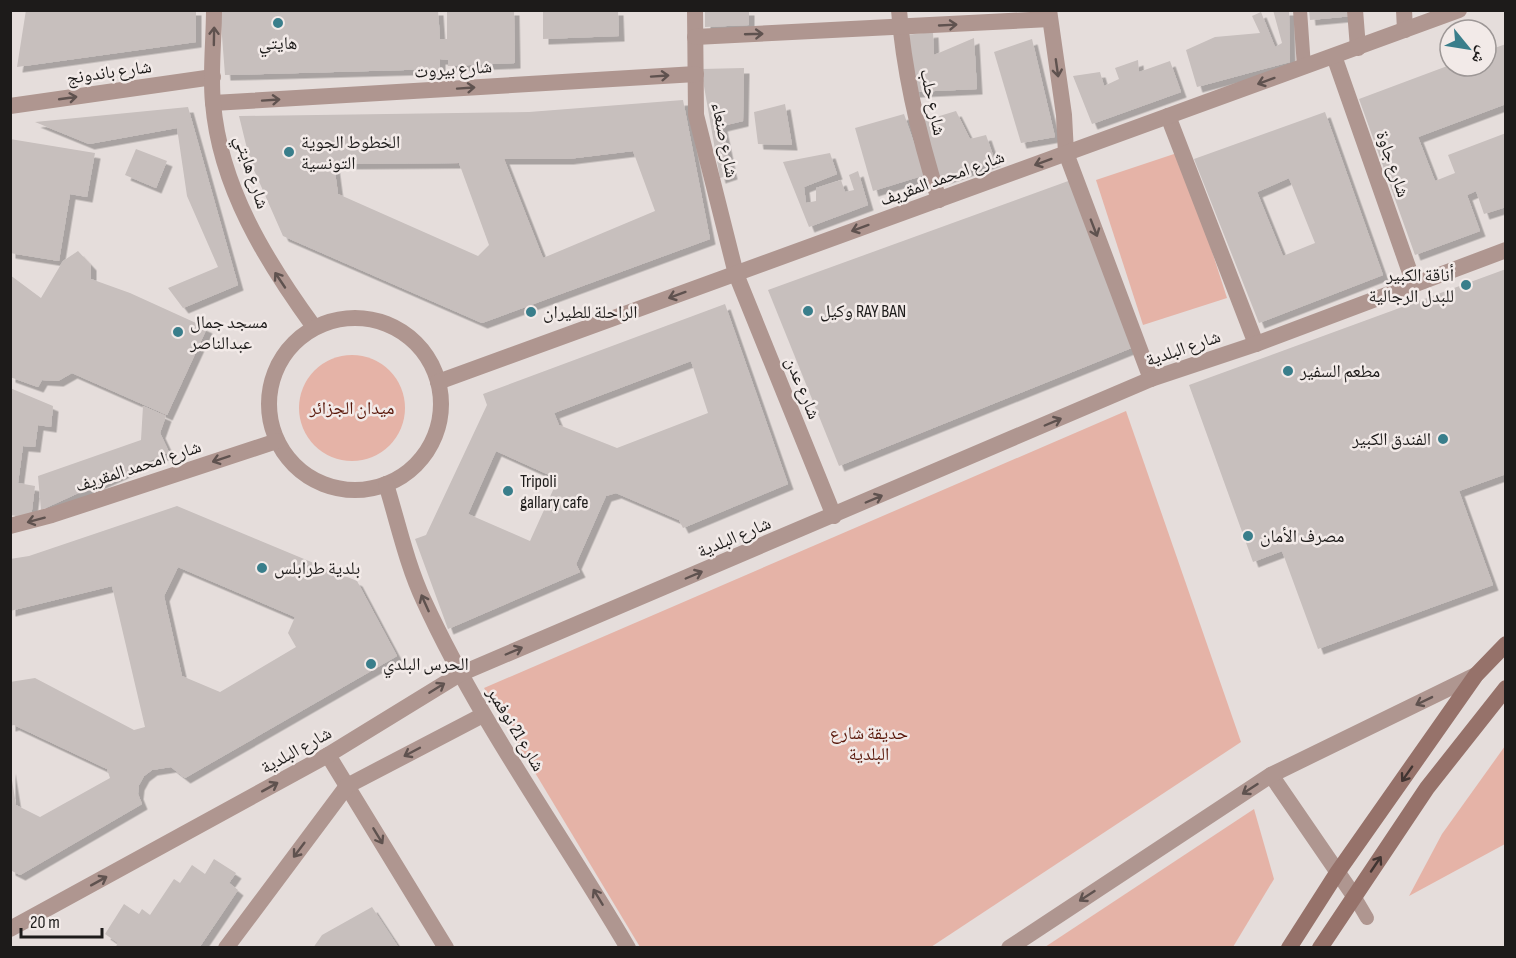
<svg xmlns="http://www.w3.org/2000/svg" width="1516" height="958" viewBox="0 0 1516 958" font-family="'Sofia Sans Condensed','Noto Naskh Arabic',sans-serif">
  <defs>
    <filter id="shadow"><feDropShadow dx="5.5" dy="5.5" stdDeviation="0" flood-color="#0004"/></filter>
  </defs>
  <rect width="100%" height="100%" fill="#e5dddb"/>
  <g fill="#e5b3a7">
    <polygon points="1180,152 1227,298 1143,325 1096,180"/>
    <circle cx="352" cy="408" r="53"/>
    <polygon points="1126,411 1241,742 931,947 640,947 484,688"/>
    <polygon points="1505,746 1505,844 1409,896 1442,834"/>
    <polygon points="1254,809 1274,879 1233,947 1045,947"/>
  </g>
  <g fill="#c7bfbd" fill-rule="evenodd" filter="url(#shadow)">
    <polygon points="26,10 196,10 196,42 17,67"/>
    <polygon points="220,10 438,10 440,39 447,39 447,10 514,10 515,63 448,66 448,60 440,59 440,69 225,75"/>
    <polygon points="543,10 618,10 619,36 543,39"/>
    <polygon points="705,10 749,10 749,25 705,27"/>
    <polygon points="1273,10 1289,10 1290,62 1197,87 1186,50 1215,37 1260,33 1252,16 1261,12 1275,47 1282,43"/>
    <polygon points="1309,10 1352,10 1353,16 1310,20"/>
    <polygon points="933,32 934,55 974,38 977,89 914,92 906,35"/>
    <polygon points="1032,39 1055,137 1021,143 994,52"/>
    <polygon points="1506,44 1506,104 1418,137 1435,181 1455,173 1448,155 1506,133 1506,207 1484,214 1476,191 1467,195 1480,231 1415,255 1359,99 1450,65 1486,66 1486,51"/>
    <polygon points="1138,60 1139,72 1170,61 1181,92 1092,124 1073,76 1100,72 1104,86 1119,79 1115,68"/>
    <polygon points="744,68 743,121 722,126 732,174 720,178 701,69"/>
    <path d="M683,100L710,239L482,323L283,236L250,161L239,116L529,112ZM633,151L655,211L543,258L504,159H568ZM459,163L489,245L478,256L338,194L334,164Z"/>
    <polygon points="785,104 792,145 758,144 754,112"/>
    <polygon points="188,107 238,285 183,308 168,288 218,267 187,196 177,128 89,144 35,122"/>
    <polygon points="956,111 970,139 986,135 995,161 940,180 923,121"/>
    <path d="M1325,112L1383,275L1259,323L1194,159ZM1289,178L1315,243L1283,256L1257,192Z"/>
    <polygon points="904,114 925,175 873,191 855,128"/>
    <polygon points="10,139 95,153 87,197 70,194 59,261 10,253"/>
    <polygon points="136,149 167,161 156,188 125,175"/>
    <polygon points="830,153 837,174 804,187 806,203 816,201 816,188 841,180 845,192 854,190 849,175 858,171 868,205 809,227 783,162"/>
    <polygon points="1071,180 1134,347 839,466 768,290"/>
    <polygon points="78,251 91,265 91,279 130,293 207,328 167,415 72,373 58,381 42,380 38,387 10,377 10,275 41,298 63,261"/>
    <polygon points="1506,269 1506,474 1459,491 1493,585 1318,649 1282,551 1253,562 1189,385"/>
    <path d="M725,304L788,484L683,528L679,520L616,493L606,496L576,564L580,572L448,629L415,539L426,535L487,405L483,394ZM691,361L708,413L617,448L559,425L554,413ZM496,451L558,479L530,541L468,514Z"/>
    <polygon points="10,388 53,406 51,427 38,425 35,447 23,446 18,483 35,486 31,518 10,515"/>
    <polygon points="143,406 166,416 160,433 169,452 41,510 38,476 141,440"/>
    <path d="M177,506L357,581L397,656L185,778L171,767L152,770L144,776L139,785L138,794L142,804L20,875L10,870V768L16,805L40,817L110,778L107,769L14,725L10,726V682L35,678L134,730L145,727L112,586L10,611V559L29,556ZM178,567L295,617L288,633L296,647L220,692L182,676L164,596Z"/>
    <polygon points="214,859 236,873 229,883 238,890 199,948 115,948 118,943 105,934 124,904 139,914 142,909 150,915 174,879 180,883 192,865 205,874"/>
    <polygon points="372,907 399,948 313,948 322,935"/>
  </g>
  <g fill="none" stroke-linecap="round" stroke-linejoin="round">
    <g stroke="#af9690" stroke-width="14">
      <polyline points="1300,10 1304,67"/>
      <polyline points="1354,896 1367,918"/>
    </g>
    <g stroke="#af9690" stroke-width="16">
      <polyline points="695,10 696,115 736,274 834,516"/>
      <path d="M899,10C904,76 919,137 939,200"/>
      <polyline points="1049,10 1064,115 1066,153 1151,379"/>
      <polyline points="1355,10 1358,48"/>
      <polyline points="1404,10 1405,30"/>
      <polyline points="695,37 1050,19"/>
      <polyline points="1334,56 1414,284"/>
      <polyline points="213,103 696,74"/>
      <polyline points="10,106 213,77"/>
      <polyline points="1168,116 1256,344"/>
      <polyline points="328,755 446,948"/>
      <polyline points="1271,775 1354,896"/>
      <polyline points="226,948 347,786 483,715"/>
      <polyline points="1009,948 1271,775 1476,675"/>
    </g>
    <g stroke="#af9690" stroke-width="16">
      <path d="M214,10C214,41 210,73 213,103C220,187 266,261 314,327"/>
      <circle cx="355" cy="404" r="86"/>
      <polyline points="438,382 1459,10"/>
      <path d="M386,484C398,523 407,565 424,601C480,723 560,832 628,948"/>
      <polyline points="10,526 52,515 277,441"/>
      <polyline points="10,929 328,755 460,674 1151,379 1256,344 1506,250"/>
    </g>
    <g stroke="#96726a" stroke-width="16">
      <polyline points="1289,948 1337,873 1476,675 1506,644"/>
      <polyline points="1320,948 1427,788 1506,688"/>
    </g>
  </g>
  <defs><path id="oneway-shaft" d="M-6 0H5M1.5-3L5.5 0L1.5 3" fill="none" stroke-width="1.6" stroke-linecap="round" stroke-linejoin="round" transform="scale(1.5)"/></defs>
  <g stroke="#5f524f">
    <use href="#oneway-shaft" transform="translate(948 25) rotate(-3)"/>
    <use href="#oneway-shaft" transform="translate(754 34) rotate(-2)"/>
    <use href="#oneway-shaft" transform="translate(214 36) rotate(-89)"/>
    <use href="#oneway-shaft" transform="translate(1057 68) rotate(82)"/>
    <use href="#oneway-shaft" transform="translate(660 76) rotate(-4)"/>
    <use href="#oneway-shaft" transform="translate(1266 81) rotate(160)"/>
    <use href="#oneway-shaft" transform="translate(466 88) rotate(-4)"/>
    <use href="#oneway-shaft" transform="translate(68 98) rotate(-8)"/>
    <use href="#oneway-shaft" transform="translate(271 100) rotate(-4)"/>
    <use href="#oneway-shaft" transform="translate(1043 162) rotate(160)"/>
    <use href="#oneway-shaft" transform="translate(860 228) rotate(160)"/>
    <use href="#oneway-shaft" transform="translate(1094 228) rotate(69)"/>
    <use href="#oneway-shaft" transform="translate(280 280) rotate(-124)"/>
    <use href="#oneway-shaft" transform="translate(677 295) rotate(160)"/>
    <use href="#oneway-shaft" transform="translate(1053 422) rotate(-23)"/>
    <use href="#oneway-shaft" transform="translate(221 459) rotate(162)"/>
    <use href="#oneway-shaft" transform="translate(874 499) rotate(-23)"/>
    <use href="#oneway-shaft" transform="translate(36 520) rotate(165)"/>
    <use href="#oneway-shaft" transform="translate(694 575) rotate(-23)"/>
    <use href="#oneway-shaft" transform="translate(425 603) rotate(-114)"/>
    <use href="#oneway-shaft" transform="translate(514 651) rotate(-23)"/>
    <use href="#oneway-shaft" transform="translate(437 688) rotate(-32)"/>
    <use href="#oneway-shaft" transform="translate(1424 701) rotate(154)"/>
    <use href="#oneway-shaft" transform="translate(412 752) rotate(152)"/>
    <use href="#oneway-shaft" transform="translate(270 787) rotate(-29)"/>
    <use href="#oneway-shaft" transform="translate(1250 789) rotate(147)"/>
    <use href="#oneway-shaft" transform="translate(378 836) rotate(59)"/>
    <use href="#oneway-shaft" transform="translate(299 850) rotate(127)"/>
    <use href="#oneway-shaft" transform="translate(99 881) rotate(-29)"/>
    <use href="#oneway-shaft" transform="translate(1087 896) rotate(147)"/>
    <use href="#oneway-shaft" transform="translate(598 897) rotate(-121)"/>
  </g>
  <g stroke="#413532">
    <use href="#oneway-shaft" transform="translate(1407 774) rotate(125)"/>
    <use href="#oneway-shaft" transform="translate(1376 864) rotate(-56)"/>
  </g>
  <g fill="#397e8b" stroke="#f2eae8" stroke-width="2">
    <circle cx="278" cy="23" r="6"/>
    <circle cx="289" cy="152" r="6"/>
    <circle cx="1466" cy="285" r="6"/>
    <circle cx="808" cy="311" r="6"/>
    <circle cx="531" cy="312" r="6"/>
    <circle cx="178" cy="332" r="6"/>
    <circle cx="1288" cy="371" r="6"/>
    <circle cx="1443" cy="439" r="6"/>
    <circle cx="508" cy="491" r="6"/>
    <circle cx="1248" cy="536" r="6"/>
    <circle cx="262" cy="568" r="6"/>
    <circle cx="371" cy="664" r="6"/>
  </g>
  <g text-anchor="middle" stroke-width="5" stroke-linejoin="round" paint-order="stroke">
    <g font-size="18" fill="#1d1b1a" stroke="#f2eae8" text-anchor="start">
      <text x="278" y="49" text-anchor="middle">هايتي</text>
      <text x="301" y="148">الخطوط الجوية<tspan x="301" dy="21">التونسية</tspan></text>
      <text x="1454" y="281" text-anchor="end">أناقة الكبير<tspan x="1454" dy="21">للبدل الرجالية</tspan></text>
      <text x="820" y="317">وكيل RAY BAN</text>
      <text x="543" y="318">الراحلة للطيران</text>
      <text x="190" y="328">مسجد جمال<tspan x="190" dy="21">عبدالناصر</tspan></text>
      <text x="1300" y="377">مطعم السفير</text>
      <text x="1431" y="445" text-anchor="end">الفندق الكبير</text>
      <text x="520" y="487">Tripoli<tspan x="520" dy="21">gallary cafe</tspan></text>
      <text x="1260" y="542">مصرف الأمان</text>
      <text x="274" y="574">بلدية طرابلس</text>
      <text x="383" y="670">الحرس البلدي</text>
    </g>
    <g font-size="18" fill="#1d1b1a" stroke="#f2eae8">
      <text transform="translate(453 69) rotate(-4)" y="6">شارع بيروت</text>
      <text transform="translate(109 72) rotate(-8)" y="6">شارع باندونج</text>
      <text transform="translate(933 102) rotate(78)" y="6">شارع حلب</text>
      <text transform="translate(725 140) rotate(79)" y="6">شارع صنعاء</text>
      <text transform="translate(1393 164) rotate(71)" y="6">شارع جاوة</text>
      <text transform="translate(252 172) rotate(72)" y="6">شارع هايتي</text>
      <text transform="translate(942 178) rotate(-20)" y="6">شارع امحمد المقريف</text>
      <text transform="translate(1183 348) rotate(-19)" y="6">شارع البلدية</text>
      <text transform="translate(803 388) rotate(68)" y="6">شارع عدن</text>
      <text transform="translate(138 466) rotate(-18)" y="6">شارع امحمد المقريف</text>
      <text transform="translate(734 537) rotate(-23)" y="6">شارع البلدية</text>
      <text transform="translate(516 729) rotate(59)" y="6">شارع 21 نوفمبر</text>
      <text transform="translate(296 750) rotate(-29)" y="6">شارع البلدية</text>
    </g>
    <g font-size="18" fill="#591709" stroke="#f2eae8">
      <text x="352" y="414">ميدان الجزائر</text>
      <text x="869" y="739">حديقة شارع<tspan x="869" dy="21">البلدية</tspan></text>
    </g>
  </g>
  <rect width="1516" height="958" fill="none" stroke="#1d1b1a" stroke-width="24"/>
  <g transform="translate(1468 48) rotate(120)"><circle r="28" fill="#f2eae8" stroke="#9d9796" stroke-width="1.5"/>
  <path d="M0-4.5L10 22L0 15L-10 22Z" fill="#397e8b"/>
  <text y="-9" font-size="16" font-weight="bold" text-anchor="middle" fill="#1d1b1a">ش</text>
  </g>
  <path d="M21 928v9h81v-9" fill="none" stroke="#1d1b1a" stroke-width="3"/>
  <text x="30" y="928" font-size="18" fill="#1d1b1a" stroke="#f2eae8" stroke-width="4.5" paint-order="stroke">20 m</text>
</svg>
